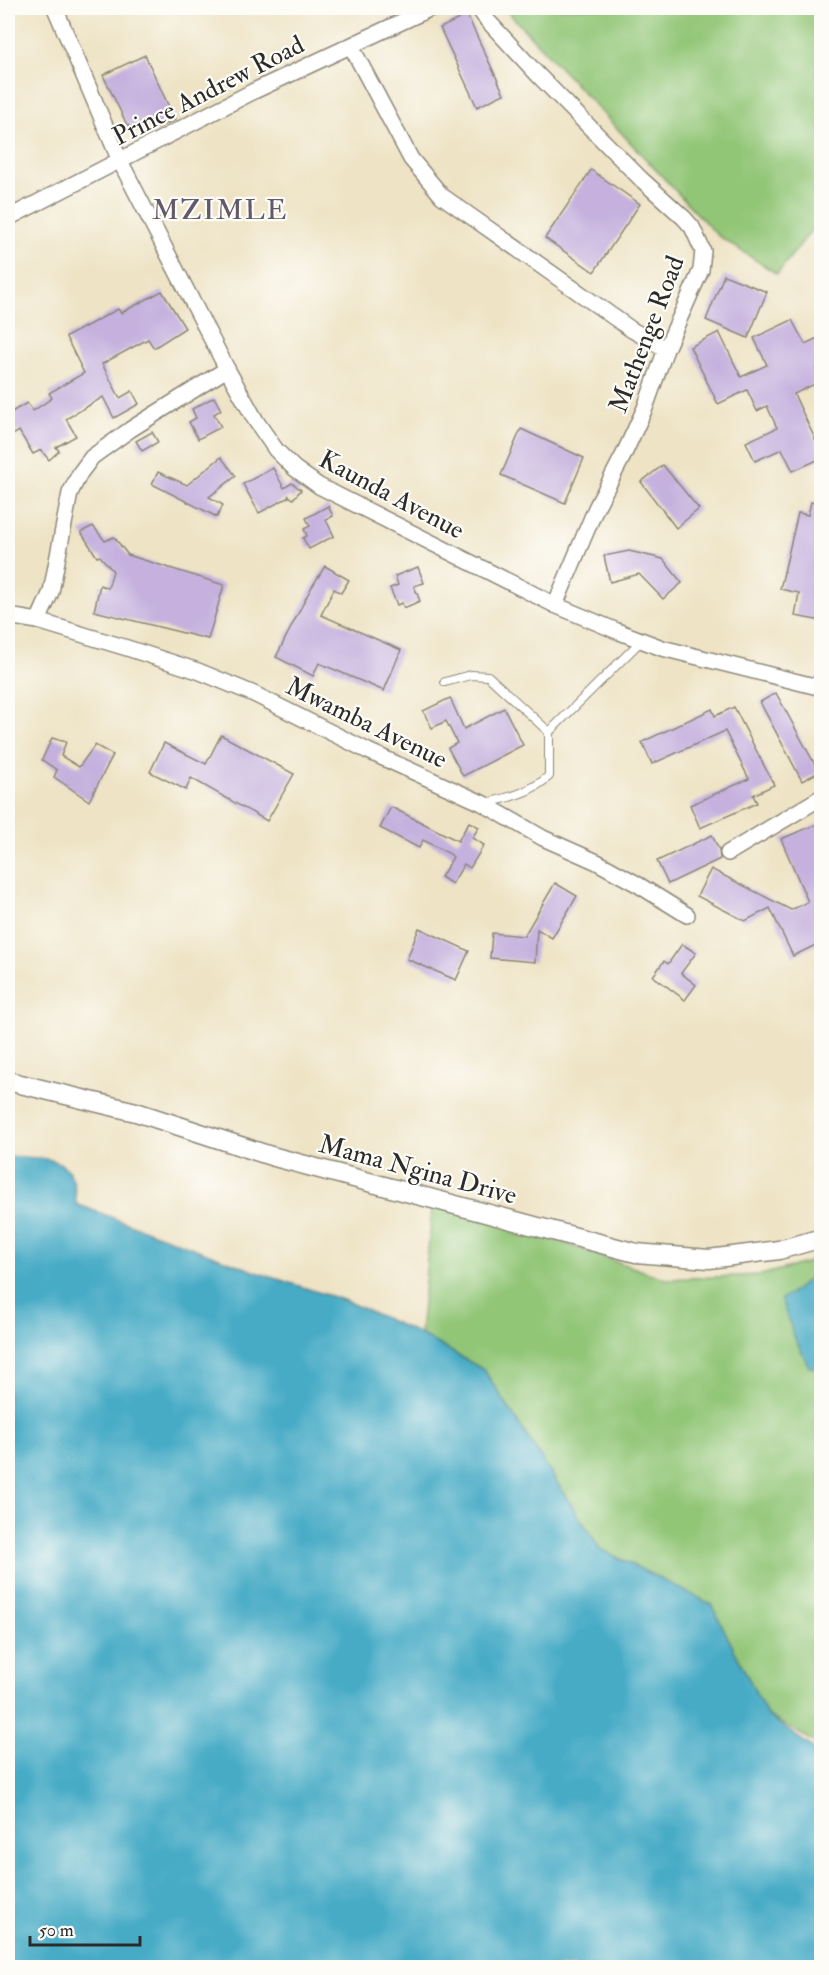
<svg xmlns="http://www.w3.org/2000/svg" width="829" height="1975" viewBox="0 0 829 1975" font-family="'IM FELL Double Pica',serif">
  <rect width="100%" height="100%" fill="#fdfcf7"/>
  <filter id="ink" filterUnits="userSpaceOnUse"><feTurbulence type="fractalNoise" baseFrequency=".0167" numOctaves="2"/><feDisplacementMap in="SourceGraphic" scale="12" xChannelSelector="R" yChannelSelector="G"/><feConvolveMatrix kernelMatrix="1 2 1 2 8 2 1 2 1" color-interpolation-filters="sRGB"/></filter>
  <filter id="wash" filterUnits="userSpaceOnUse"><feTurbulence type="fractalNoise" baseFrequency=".008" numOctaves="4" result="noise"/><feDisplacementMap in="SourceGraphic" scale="24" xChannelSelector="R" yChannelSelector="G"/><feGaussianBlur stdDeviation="1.35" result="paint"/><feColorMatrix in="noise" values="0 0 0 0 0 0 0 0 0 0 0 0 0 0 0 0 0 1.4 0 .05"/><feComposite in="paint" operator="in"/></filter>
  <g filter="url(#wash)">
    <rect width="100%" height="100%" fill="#eee3c5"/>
    <g fill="#92c677" stroke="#5e7851" stroke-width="1.5">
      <polygon points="504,8 821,8 821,218 777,274 717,235"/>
      <polygon points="433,1197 666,1279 761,1275 821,1259 821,1746 767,1715 711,1604 600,1549 484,1370 420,1334"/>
    </g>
    <g fill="#46abc6" stroke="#386b78" stroke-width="1.5">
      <path d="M8,1156C48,1160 76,1152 76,1204L262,1274L346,1301L420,1334L484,1370L600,1549L711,1604L767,1715L821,1754V1967H8Z"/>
      <polygon points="821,1269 821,1368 809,1367 794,1336 781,1299 793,1292"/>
    </g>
    <g id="blocks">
      <g fill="#c5b0de">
        <polygon points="467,15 504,94 477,107 440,28"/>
        <polygon points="145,55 175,120 145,134 127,125 103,75"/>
        <polygon points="591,170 640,204 594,272 545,238"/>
        <polygon points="724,275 767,292 748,338 706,320"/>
        <polygon points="162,291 185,328 154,348 148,339 102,364 120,398 132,391 139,404 114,418 103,397 66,419 76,436 56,447 59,451 49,460 41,450 33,454 19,431 8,438 8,414 27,403 33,411 52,398 49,393 84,373 66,337 118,309 121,313"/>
        <polygon points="792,320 805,344 822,336 822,366 816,369 821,381 794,394 822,454 822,458 793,471 782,449 755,461 746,442 777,428 767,406 757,411 747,390 718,404 690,347 719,332 741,377 767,365 754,338"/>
        <polygon points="214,397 221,410 214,414 221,427 198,439 189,422 196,418 192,409"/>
        <polygon points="521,429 584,458 565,503 501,475"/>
        <polygon points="152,432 158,442 142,451 136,441"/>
        <polygon points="221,457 236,476 209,497 223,505 217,517 152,484 158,472 187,485"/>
        <polygon points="663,465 699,509 676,528 641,482"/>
        <polygon points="273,468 284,488 292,483 301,490 293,499 288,495 289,497 259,513 243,484"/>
        <polygon points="811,502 822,504 822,559 818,578 822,578 822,621 795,616 799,593 780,589 798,513 808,515"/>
        <polygon points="328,506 333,516 326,520 334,536 309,549 303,538 307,536 304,529 310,526 306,518"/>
        <polygon points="93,526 105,541 114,537 128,555 224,585 208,639 94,611 100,585 108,588 113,571 100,556 97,557 81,532"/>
        <polygon points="629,551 663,559 682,583 663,599 639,574 610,582 604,556"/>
        <polygon points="325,566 349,580 341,593 334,589 321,615 401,650 384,691 319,663 313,676 276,657 310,590"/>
        <polygon points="418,567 424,583 414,586 420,601 404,608 402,603 397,605 390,588 398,585 395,576"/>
        <polygon points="776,693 819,772 802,781 760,702"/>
        <polygon points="450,698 464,729 504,708 523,745 463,776 448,748 457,743 446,721 432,728 423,711"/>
        <polygon points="734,707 774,785 753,795 757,803 700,828 690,805 749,779 725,731 652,764 642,742 712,709 715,716"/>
        <polygon points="221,735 294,774 267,821 191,778 186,790 150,772 164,743 206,764"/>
        <polygon points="52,738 66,742 61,756 79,767 95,745 113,755 89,801 54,777 57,770 42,760"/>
        <polygon points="391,807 458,841 469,822 479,827 472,838 484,845 470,868 464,864 452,884 441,877 453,857 450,854 423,840 419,848 380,828"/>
        <polygon points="822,822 822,942 793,956 770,908 745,921 697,896 711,869 791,910 808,902 781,839"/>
        <polygon points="712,835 719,850 720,859 668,884 657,861"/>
        <polygon points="555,883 577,896 552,938 537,929 535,962 490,958 492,933 524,936"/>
        <polygon points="419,928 469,951 456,980 407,959"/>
        <polygon points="682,944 696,953 681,973 696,985 685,1000 653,976 664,961 668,964"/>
      </g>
    </g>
  </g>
  <g filter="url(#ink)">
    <use href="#blocks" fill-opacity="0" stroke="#8c8778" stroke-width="1.5"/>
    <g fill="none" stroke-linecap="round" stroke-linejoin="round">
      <defs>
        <g id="service">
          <polyline points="445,682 471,675 488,676 549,732"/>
          <path d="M486,803C508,798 532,792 549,776V732L642,640"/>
        </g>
        <g id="minor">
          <polyline points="55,8 120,161 227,369 256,421 276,450 294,468 319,486 555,605 617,631 662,648 822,688"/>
          <polyline points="478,8 488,21 539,76 641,179 684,218 692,227 703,251 701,270 666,349 645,408 623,456 596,508 555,605"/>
          <polyline points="351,46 411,159 442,196 632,330 666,349"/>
          <polyline points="8,218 254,91 431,8"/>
          <polyline points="8,616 38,621 127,648 198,671 254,694 368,751 482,803 543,838 597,862 637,884 687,915"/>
          <polyline points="38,621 51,592 70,493 80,473 92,457 131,429 227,369"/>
          <polyline points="728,853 822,797"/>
        </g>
        <polyline id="tertiary" points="8,1081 136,1112 271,1156 636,1253 709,1259 779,1250 822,1238"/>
      </defs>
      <use href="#service" stroke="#8c8778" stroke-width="10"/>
      <use href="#minor" stroke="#8c8778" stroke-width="18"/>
      <use href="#tertiary" stroke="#8c8778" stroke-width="21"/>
      <use href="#service" stroke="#fff" stroke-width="8"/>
      <use href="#minor" stroke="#fff" stroke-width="15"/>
      <use href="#tertiary" stroke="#fff" stroke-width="18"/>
    </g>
  </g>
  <g text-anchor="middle" stroke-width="4.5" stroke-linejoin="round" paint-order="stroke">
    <g font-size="26" fill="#2b2b2b" stroke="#fdfcf7">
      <text transform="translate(208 90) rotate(-27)" y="9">Prince Andrew Road</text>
      <text transform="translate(646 334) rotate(-69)" y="9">Mathenge Road</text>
      <text transform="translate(392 494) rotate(28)" y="9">Kaunda Avenue</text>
      <text transform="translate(367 722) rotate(26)" y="9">Mwamba Avenue</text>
      <text transform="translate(418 1169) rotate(15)" y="9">Mama Ngina Drive</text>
    </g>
    <g font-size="28" letter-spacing="1.5" fill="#615a6a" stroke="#fdfcf7">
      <text x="220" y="219">MZIMLE</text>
    </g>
  </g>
  <rect width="829" height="1975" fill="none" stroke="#fdfcf7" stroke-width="30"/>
  <path d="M30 1936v9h110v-9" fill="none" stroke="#2b2b2b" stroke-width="3"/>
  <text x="39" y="1936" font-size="18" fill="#2b2b2b" stroke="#fdfcf7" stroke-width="4.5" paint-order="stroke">50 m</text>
</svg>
